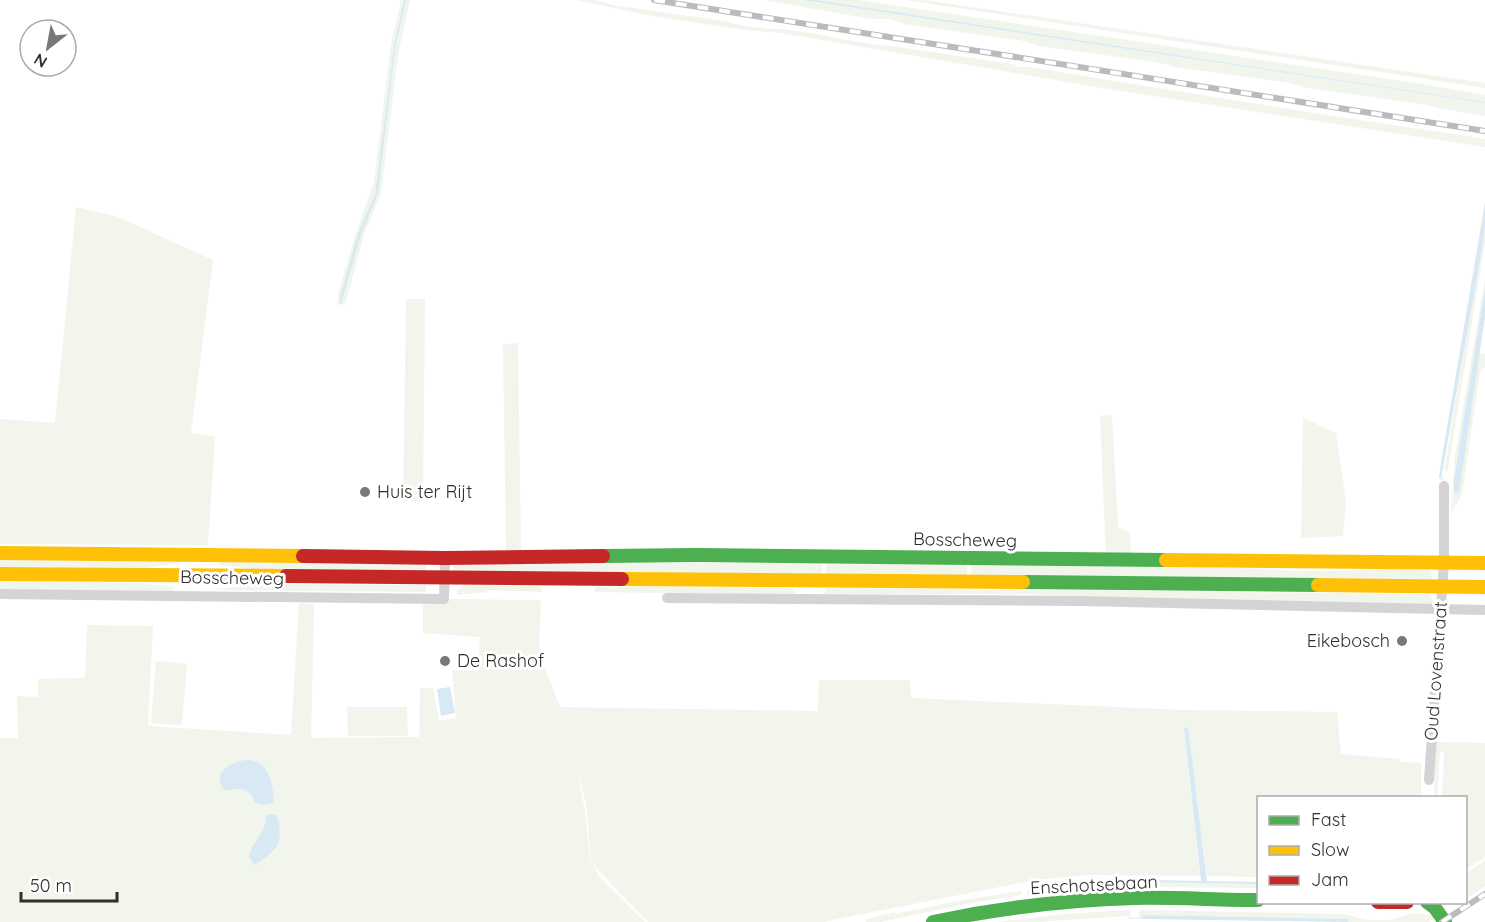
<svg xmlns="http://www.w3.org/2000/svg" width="1485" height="922" viewBox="0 0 1485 922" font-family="Quicksand,sans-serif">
  <rect width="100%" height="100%" fill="#fff"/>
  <g fill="#f1f5ec" fill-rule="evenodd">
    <polygon points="401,0 404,0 394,46 375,195 358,233 339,303 341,303 361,235 378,194 395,49 406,0 410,0 398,55 381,194 364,234 345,305 337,304 338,294 356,233 374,182 391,44"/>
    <path d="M576,0H593L619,6L725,21C748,29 773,28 798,31C832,36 865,45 899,47L1012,64L1019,67H1029C1172,90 1316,114 1460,135L1485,139V147L1108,89L781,33L745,30L652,16Z"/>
    <polygon points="764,0 803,0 1485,103 1485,116 1438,108 1428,105 1308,88 1290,83 1175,67 1156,62 1038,46 1024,41 904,24 891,19 871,19"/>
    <polygon points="817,0 859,0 1423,84 1485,95 1485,102"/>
    <polygon points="906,0 924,0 1485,83 1485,88"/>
    <polygon points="76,207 118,217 213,260 191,433 215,437 208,545 0,544 0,419 55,423"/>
    <polygon points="1485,223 1485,242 1448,470 1444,472 1444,481 1439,478 1443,478"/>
    <polygon points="1485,278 1485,288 1454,479 1459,493 1479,353 1485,354 1485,367 1480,372 1462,494 1451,514 1455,456"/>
    <polygon points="406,299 425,299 423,501 403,501"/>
    <polygon points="518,343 521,550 506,550 503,344"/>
    <polygon points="1112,415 1118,527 1130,533 1131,556 1106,556 1100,416"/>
    <polygon points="1303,418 1336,433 1346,502 1343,536 1301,538"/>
    <polygon points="179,557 179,563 146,568 0,567 0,559"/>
    <polygon points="219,558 426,562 426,571 251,569 219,565"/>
    <polygon points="456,563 822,563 822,574 456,571 453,567"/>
    <polygon points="826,563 967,564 967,575 826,574"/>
    <polygon points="971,564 1152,565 1300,571 1349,571 1392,568 1431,571 1432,578 1429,579 971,575"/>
    <polygon points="0,581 141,583 173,587 172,594 0,590"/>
    <polygon points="253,584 426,585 426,592 214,590"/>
    <polygon points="465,585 539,586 543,592 487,590 487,592 457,595 457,590"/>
    <polygon points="596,587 791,588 795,592 794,595 594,592"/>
    <polygon points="825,588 1428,594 1431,596 1433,604 1037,595 1036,594 825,594"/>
    <path d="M451,599L541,600L539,653L560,707L818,711L819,680H910L911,698L1184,710L1337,712L1341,754L1399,759V762L1421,763V797L1258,798V877L1207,876L1187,727L1184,728L1200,876L1089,875L1035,880L823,922H648L595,867L591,858L586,803L577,770L585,812L590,857L598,875L645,922H0V738H18L17,696L38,697V679L85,678L87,625L153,626L148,726L291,735L299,603L314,604L311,738L419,737L420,688H433L439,720L456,719L452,670L478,671L480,637L423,633V605ZM270,777L274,803L258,805L246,791L238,788L224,790ZM266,815L273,852L255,864L253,845L266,825Z"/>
    <polygon points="156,661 187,664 182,725 151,723"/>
    <polygon points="347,707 407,707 408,736 348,736"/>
    <polygon points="1435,742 1485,743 1485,857 1466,869 1466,798 1442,797 1444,752 1440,753 1437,797 1434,798"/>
    <polygon points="1485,861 1485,886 1466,899 1466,873"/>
    <polygon points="1141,882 1140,887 1027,894 1027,890"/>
    <polygon points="1145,882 1258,884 1258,888 1146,887"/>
    <polygon points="1021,891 1021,895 971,903 880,922 866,922 866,919 894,912 895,914 963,900"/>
    <path d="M1130,910V917H1139V910L1342,914C1359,917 1366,922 1385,920C1405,918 1409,909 1432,916L1434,919L1429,922H1348L1347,919L1142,915V919H1128L1127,916L1036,922H997L1065,914Z"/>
  </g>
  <g fill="#d8e9f3">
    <polygon points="404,0 406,0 395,49 378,194 361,235 341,304 339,303 341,294 358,233 375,195 394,46"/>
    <polygon points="803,0 817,0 1485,102 1485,103"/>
    <polygon points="1485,202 1485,227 1481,255 1441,479 1439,478 1441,463"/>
    <polygon points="1485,288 1485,317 1459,493 1454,491 1454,479"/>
    <polygon points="450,687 455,713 441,716 437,689"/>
    <polygon points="1188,727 1207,881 1258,882 1258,884 1145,882 1145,881 1150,880 1201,881 1184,728"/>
    <path d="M246,760C270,761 273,783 274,803C245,810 260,793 240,789C234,788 230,791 224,790C211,772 231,762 246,760Z"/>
    <path d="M276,814C285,841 279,850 255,865L249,857C252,840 266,834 266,815Z"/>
    <polygon points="1142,915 1348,919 1348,922 1142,919"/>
  </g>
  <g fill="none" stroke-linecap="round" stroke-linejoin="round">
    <g stroke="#d4d4d4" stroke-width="10">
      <polyline points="0,594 444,599 445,558"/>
      <polyline points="667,598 1080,601 1485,610"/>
      <polyline points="1429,780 1444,562 1444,486"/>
    </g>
    <g stroke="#4caf50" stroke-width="14">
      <polyline points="603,556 697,555 1166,560"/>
      <polyline points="1023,582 1318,585"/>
      <polyline points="1427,902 1435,908 1445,922"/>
      <path d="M933,922C999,908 1066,900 1134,898C1175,897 1217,900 1258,900"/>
    </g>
    <g stroke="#ffc107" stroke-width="14">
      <polyline points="0,553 303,556"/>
      <polyline points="1166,560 1485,563"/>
      <polyline points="0,574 286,576"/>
      <polyline points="622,579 1023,582"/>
      <polyline points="1318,585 1485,587"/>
    </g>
    <g stroke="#c62828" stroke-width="14">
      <polyline points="303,556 445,558 603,556"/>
      <polyline points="286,576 622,579"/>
      <polyline points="1378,902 1407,902"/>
    </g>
    <defs>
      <g id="rail">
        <polyline points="654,0 1485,131"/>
        <polyline points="1442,922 1485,894"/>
      </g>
    </defs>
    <use href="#rail" stroke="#bbb" stroke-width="6"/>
    <use href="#rail" stroke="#fff" stroke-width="4" stroke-dasharray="11" stroke-linecap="butt"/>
  </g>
  <g fill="#787878" stroke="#fff" stroke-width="2">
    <circle cx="365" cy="492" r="6"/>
    <circle cx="1402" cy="641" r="6"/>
    <circle cx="445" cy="661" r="6"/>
  </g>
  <g text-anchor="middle" stroke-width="6" stroke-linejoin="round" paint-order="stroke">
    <g font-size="18" fill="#2f2f2f" stroke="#fff" text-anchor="start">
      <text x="377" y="498">Huis ter Rijt</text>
      <text x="1390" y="647" text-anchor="end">Eikebosch</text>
      <text x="457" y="667">De Rashof</text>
    </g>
    <g font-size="18" fill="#2f2f2f" stroke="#fff">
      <text transform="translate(965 540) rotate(1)" y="6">Bosscheweg</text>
      <text transform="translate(232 578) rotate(1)" y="6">Bosscheweg</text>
      <text transform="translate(1436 671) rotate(-86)" y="6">Oud Lovenstraat</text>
      <text transform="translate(1094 885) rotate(-3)" y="6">Enschotsebaan</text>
    </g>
  </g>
  <rect x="1257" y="796" width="210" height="108" fill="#ffffff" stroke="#acacac" stroke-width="1.5"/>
  <rect x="1269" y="816" width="30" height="9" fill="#4caf50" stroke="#acacac" stroke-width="1.5"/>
  <text x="1311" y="826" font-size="18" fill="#2f2f2f">Fast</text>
  <rect x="1269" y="846" width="30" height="9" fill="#ffc107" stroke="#acacac" stroke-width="1.5"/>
  <text x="1311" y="856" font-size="18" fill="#2f2f2f">Slow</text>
  <rect x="1269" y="876" width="30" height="9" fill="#c62828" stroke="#acacac" stroke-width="1.5"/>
  <text x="1311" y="886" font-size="18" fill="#2f2f2f">Jam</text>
  <g transform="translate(48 48) rotate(211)"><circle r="28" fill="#ffffff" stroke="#acacac" stroke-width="1.5"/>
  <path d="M0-4.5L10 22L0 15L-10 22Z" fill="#787878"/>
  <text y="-9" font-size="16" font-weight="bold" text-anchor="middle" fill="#2f2f2f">N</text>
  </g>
  <path d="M21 892v9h96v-9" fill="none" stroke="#2f2f2f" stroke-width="3"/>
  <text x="30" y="892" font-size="18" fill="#2f2f2f" stroke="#ffffff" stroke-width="4.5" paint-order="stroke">50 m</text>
</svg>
